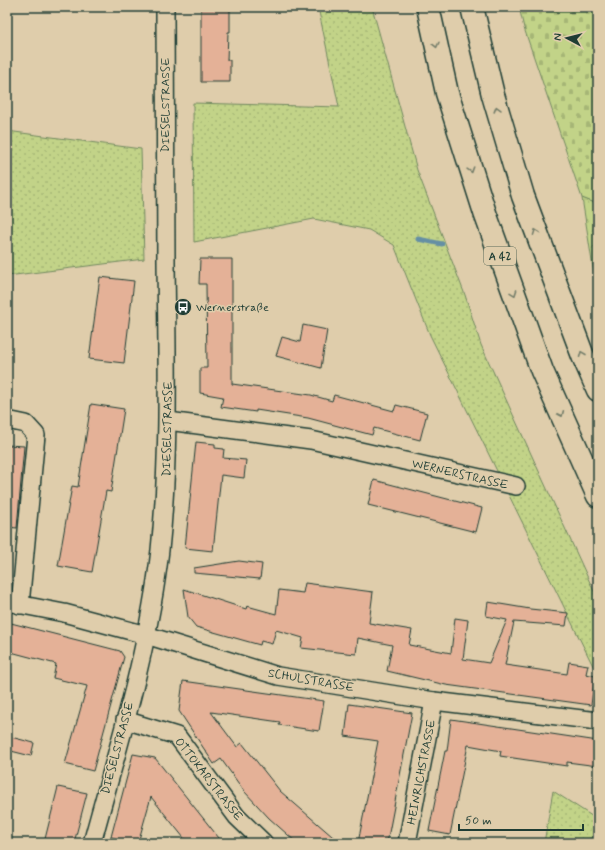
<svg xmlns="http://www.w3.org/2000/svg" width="605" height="850" viewBox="0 0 605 850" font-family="Mynerve,sans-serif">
  <defs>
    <pattern id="forest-crowns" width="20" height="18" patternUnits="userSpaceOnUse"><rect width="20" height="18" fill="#c2d388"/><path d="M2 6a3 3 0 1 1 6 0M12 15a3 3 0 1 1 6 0" fill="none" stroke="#a6b676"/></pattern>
    <pattern id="cemetery-stones" width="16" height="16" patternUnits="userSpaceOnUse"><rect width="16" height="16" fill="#c2d388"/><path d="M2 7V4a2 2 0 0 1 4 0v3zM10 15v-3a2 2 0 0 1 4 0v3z" fill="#a6b676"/></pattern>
    <pattern id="park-dots" width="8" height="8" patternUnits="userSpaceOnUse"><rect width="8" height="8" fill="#c2d388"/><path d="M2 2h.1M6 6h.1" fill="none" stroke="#a6b676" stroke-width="1.8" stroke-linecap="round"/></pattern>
  </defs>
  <rect width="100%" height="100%" fill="#dfcdab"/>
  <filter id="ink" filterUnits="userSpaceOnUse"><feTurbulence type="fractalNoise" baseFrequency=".025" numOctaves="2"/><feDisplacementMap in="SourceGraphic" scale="8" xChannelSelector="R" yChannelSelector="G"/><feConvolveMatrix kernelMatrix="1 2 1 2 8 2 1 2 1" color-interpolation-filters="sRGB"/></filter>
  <g filter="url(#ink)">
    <polygon fill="url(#forest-crowns)" stroke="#70885e" points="582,198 598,204 598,292 596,287"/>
    <polygon fill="url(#cemetery-stones)" stroke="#70885e" points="519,7 598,7 598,204 582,198 524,28"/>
    <g fill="url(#park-dots)" stroke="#70885e">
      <polygon points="318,7 372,7 417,170 465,295 481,345 598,600 598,676 430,335 394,245 369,230 314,219 194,242 193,103 339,107"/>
      <polygon points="7,131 141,149 144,259 7,276"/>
      <polygon points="553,791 598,820 598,843 544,843"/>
    </g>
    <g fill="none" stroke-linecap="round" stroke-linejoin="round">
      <polyline stroke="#658fa4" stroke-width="5" points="418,239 442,244"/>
    </g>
    <g fill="#e4b197" stroke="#1f3d34">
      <polygon points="201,9 230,9 230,32 228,32 227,60 230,60 230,82 201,82"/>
      <polygon points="200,259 232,259 232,384 311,395 332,401 334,395 394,411 396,405 427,413 420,440 374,428 372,435 308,418 256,410 256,412 221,407 223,397 200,393 200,368 207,368 206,284 199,284"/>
      <polygon points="100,277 134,281 124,363 89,359"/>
      <polygon points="303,325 327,330 321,368 276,356 282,337 300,342"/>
      <polygon points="91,404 124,409 111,492 106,491 92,572 58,566 72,486 78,487"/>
      <polygon points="196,442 215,444 215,448 224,449 223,458 246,460 244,478 221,475 213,551 185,548"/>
      <polygon points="7,445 24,446 17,528 7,527"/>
      <polygon points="374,480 482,508 476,532 368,505"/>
      <polygon points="239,561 262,564 260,579 194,573 194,568"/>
      <polygon points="305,583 373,592 369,623 412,630 409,645 451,653 455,618 468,620 463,659 489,663 507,620 486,616 488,602 530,609 568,613 566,626 514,622 505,665 567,674 569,662 588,665 586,674 595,676 591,705 446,685 387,671 392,645 358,638 356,654 301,648 303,638 276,630 272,644 261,641 260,645 196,627 188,617 184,589 246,609 247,606 276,614 279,590 303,593"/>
      <polygon points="7,622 120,651 124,657 93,771 65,764 87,686 53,678 56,664 7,651"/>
      <polygon points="183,681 324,701 319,731 279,725 280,722 211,712 237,747 242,743 280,791 340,843 297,843 269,818 244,791 221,759 214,764 179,711"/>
      <polygon points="349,704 412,713 387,843 358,843 378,741 345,736"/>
      <polygon points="451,719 598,741 598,766 567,762 567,766 500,756 501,751 468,745 450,835 429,831 445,751 447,751"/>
      <polygon points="7,736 34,743 31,756 7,750"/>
      <polygon points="133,754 155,758 223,843 188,843 151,797 138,843 117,843 118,839 111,837"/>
      <polygon points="58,787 87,793 74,843 44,843"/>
    </g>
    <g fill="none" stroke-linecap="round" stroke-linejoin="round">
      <defs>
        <g id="minor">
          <polyline points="7,420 26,424 36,435 20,605"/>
          <polyline points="168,421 311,440 516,486"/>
          <polyline points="7,602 64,613 146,635 278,676 434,701 598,721"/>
          <polyline points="125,720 177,736 237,817 264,843"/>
          <path d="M92,843C118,747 149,649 160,550C170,454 167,358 166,262C165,177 165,92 165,7"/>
          <polyline points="407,843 434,701"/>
        </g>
        <g id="highway">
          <polyline points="428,7 447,93 485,213 542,371 598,496"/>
          <polyline points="472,7 493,95 523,196 583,356 598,390"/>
        </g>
      </defs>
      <use href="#minor" stroke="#1f3d34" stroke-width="20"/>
      <use href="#highway" stroke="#1f3d34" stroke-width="25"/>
      <use href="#minor" stroke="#dfcdab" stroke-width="17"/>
      <use href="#highway" stroke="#dfcdab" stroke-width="22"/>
    </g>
    <defs><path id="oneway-chevron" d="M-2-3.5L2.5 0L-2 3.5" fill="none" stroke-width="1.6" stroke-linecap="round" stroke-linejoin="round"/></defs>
    <g stroke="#757e6a">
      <use href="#oneway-chevron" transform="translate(436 45) rotate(77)"/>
      <use href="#oneway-chevron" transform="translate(497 109) rotate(-106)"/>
      <use href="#oneway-chevron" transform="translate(471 170) rotate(73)"/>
      <use href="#oneway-chevron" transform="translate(536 232) rotate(-111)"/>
      <use href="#oneway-chevron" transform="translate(514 293) rotate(70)"/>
      <use href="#oneway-chevron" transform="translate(582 354) rotate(-112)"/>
      <use href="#oneway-chevron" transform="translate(561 414) rotate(66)"/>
    </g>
  </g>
  <defs>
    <symbol id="bus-disc" viewBox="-11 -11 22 22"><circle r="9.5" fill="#1f3d34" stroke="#dfcdab"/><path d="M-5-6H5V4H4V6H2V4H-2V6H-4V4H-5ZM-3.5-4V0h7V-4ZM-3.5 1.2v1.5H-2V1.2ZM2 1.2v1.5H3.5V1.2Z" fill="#fff"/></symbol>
  </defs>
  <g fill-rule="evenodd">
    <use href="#bus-disc" x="173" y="297" width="20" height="20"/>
  </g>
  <g text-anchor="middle" stroke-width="3" stroke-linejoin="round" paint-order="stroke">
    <rect fill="#dfcdab" stroke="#596858" stroke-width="1" x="484" y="247" width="32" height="18" rx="3"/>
    <g font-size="11" font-weight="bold" fill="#1f3d34">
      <text x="500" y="260">A 42</text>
    </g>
    <g font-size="12" fill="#1f3d34" stroke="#dfcdab">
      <text transform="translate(165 105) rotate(-90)" y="4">DIESELSTRASSE</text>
      <text transform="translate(167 429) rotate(-89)" y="4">DIESELSTRASSE</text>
      <text transform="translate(460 474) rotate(13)" y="4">WERNERSTRASSE</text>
      <text transform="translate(311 680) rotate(10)" y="4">SCHULSTRASSE</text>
      <text transform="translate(117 748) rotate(-75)" y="4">DIESELSTRASSE</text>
      <text transform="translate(421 772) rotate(-79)" y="4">HEINRICHSTRASSE</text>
      <text transform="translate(209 779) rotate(52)" y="4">OTTOKARSTRASSE</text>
    </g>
    <g font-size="12" fill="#1f3d34" stroke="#dfcdab" text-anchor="start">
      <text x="196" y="311">Wernerstraße</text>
    </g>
  </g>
  <rect width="605" height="850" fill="none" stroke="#dfcdab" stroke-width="24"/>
  <rect x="12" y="12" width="581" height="826" fill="none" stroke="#1f3d34" stroke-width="1.5" filter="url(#ink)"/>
  <g transform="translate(567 38) rotate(277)" stroke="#dfcdab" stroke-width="3" paint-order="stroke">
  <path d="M0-3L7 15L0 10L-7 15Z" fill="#1f3d34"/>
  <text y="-6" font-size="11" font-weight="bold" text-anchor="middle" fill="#1f3d34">N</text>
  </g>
  <path d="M459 824v6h124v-6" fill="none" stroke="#1f3d34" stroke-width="2"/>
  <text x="465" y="824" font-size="12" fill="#1f3d34" stroke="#dfcdab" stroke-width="3" paint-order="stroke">50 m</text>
</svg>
